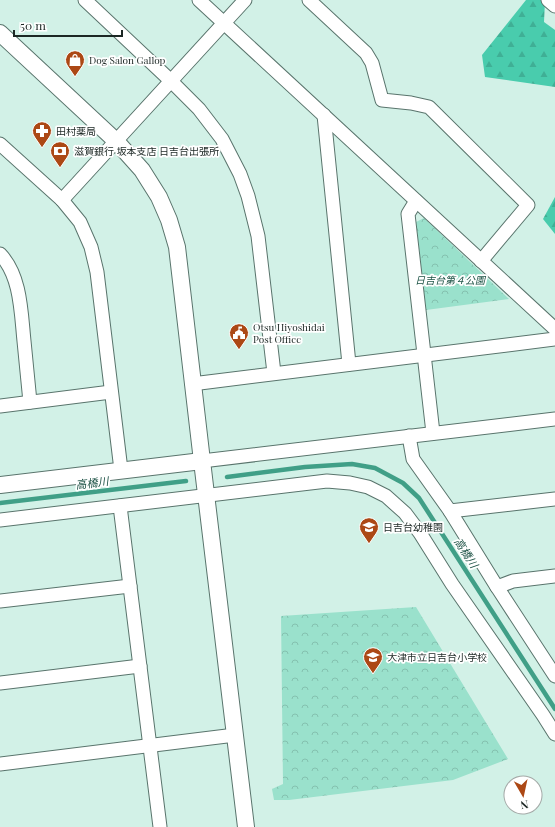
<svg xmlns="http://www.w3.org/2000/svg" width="555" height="827" viewBox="0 0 555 827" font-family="'Playfair Display','Noto Sans JP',serif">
  <defs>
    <pattern id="forest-firs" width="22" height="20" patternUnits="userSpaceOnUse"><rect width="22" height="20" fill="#49ccad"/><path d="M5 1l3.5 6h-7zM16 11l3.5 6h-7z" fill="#3faf95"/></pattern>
    <pattern id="park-crowns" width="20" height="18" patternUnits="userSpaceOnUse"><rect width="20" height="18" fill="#9ae1cc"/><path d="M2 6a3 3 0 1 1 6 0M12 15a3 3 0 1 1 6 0" fill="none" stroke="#84c1af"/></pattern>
  </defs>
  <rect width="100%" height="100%" fill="#d2f1e7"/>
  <g fill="url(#forest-firs)">
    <polygon points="526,0 543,0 545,1 544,22 555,30 555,87 485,77 482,55"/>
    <polygon points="555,197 555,234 543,219"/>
  </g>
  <g fill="url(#park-crowns)">
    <polygon points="424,218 509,299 426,310 416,222"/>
    <polygon points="416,607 508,759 453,780 289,800 274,800 272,789 283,784 281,616"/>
  </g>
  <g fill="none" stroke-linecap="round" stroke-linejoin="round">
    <g stroke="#409f87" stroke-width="4.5">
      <polyline points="227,477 305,467 352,464 375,468 403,483 419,498 555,709"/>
      <polyline points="0,503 186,481"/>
    </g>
    <defs>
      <g id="minor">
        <polyline points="85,0 171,81 199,109 222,139 240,174 248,196 258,236 274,373"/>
        <polyline points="199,0 555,329"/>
        <polyline points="309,0 366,53 372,63 382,100 411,103 429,107 528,205 481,261"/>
        <polyline points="548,0 555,6"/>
        <polyline points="324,115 349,364"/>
        <polyline points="0,144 62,200 80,222 91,247 97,272 121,470"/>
        <polyline points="62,200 245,0"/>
        <polyline points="416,201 408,214 433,433"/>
        <path d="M0,254C21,276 21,312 24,341C26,361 28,382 30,402"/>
        <polyline points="192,384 555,339"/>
        <polyline points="0,406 111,392"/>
        <polyline points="409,436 413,459 450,511 497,587 555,676"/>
        <polyline points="202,461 555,419"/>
        <polyline points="120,506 160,827"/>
        <polyline points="450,511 555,499"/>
        <polyline points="0,520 327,481 350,483 368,487 386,496 405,513 420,533 452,584 543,715 555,734"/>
        <polyline points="497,587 513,581 555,576"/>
        <polyline points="0,601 130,586"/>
        <polyline points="0,683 140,666"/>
        <polyline points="0,764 235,735"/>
      </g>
      <g id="tertiary">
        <polyline points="0,33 116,141 142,170 159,197 169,220 177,247 202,461 246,827"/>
        <polyline points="0,485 202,461"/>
      </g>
    </defs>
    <use href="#minor" stroke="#59746c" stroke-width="15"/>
    <use href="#tertiary" stroke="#59746c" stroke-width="18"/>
    <use href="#minor" stroke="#fff" stroke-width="13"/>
    <use href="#tertiary" stroke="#fff" stroke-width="16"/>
  </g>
  <defs>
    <symbol id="shop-pin" viewBox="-11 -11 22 30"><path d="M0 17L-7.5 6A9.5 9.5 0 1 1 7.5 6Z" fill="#ac4815" stroke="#fff"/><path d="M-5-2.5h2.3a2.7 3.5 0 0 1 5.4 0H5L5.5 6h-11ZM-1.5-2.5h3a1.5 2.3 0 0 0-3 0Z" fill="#fff"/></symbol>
    <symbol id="pharmacy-pin" viewBox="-11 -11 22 30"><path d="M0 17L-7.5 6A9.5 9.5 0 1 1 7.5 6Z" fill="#ac4815" stroke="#fff"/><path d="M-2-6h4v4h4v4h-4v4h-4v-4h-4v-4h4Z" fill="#fff"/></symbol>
    <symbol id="bank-pin" viewBox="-11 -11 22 30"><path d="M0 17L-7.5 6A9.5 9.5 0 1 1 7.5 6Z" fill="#ac4815" stroke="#fff"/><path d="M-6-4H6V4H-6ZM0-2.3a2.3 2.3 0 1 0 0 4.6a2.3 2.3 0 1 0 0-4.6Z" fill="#fff"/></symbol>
    <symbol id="civic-pin" viewBox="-11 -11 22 30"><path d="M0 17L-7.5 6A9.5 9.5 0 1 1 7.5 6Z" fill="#ac4815" stroke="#fff"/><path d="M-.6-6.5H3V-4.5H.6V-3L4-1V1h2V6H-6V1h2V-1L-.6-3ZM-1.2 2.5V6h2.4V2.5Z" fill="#fff"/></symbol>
    <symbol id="school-pin" viewBox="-11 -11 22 30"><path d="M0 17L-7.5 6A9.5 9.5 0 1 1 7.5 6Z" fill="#ac4815" stroke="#fff"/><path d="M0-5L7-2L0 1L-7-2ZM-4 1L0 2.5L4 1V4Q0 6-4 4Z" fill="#fff"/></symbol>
  </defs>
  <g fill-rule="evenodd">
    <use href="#shop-pin" x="64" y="49" width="22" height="30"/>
    <use href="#pharmacy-pin" x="31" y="120" width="22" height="30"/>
    <use href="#bank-pin" x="49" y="140" width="22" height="30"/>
    <use href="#civic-pin" x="228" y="322" width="22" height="30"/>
    <use href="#school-pin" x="358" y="516" width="22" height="30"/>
    <use href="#school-pin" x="362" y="646" width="22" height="30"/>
  </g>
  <g text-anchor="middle" stroke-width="3.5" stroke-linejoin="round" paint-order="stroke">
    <g font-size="10" fill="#1c2724" stroke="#fff" text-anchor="start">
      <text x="89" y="64">Dog Salon Gallop</text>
      <text x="56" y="135">田村薬局</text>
      <text x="74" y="155">滋賀銀行 坂本支店 日吉台出張所</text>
      <text x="253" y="331">Otsu Hiyoshidai<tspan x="253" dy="12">Post Office</tspan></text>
      <text x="383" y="531">日吉台幼稚園</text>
      <text x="387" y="661">大津市立日吉台小学校</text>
    </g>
    <g font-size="10" font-style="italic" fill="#205648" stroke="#fff">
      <text x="450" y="284">日吉台第４公園</text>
    </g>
    <g font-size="11" font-style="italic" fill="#1a5043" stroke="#fff">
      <text transform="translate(92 483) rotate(-7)" y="4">高橋川</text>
      <text transform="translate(466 553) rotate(57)" y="4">高橋川</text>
    </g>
  </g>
  <g transform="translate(523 795) rotate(171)"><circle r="19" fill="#ffffff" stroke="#a4a9a7"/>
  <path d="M0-3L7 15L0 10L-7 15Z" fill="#ac4815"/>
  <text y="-6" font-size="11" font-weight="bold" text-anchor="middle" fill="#1c2724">N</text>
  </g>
  <path d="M14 30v6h108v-6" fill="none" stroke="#1c2724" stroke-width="2"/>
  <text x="20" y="30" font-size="12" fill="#1c2724" stroke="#ffffff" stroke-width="3" paint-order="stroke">50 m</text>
</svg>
